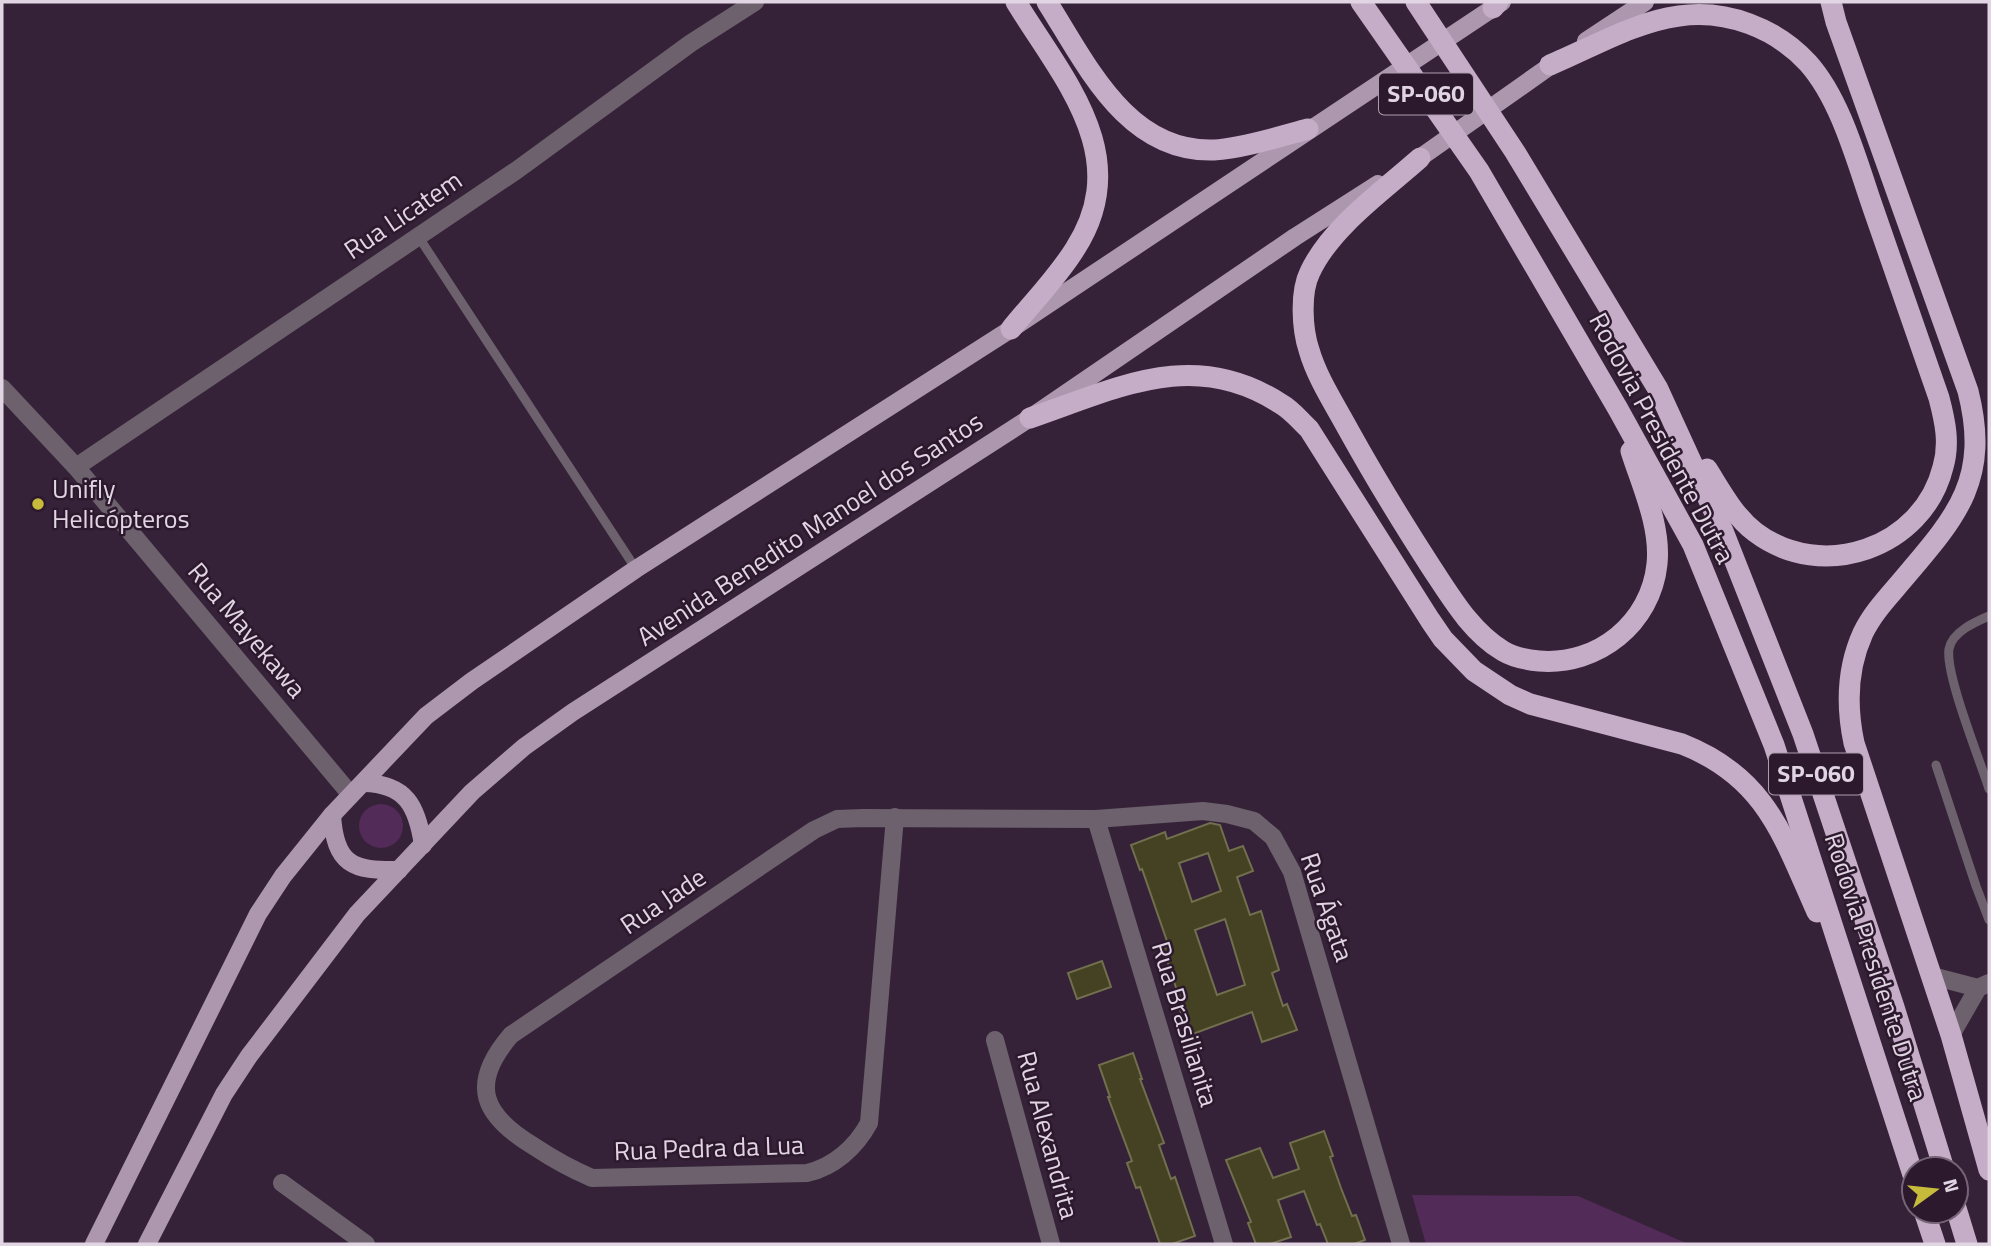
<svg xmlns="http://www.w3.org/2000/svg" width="1991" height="1246" viewBox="0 0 1991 1246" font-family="'Titillium Web',sans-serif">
  <rect width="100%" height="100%" fill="#362238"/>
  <g fill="#532b58">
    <circle cx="381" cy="826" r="22"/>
    <polygon points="1412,1195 1578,1196 1688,1244 1426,1244"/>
  </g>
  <g fill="#444223" stroke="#716f4e" stroke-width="2" fill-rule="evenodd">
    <path d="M1210,823L1220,825L1229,851L1243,846L1253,871L1237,877L1250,915L1261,911L1279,970L1272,973L1283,1006L1287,1004L1297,1030L1262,1042L1252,1012L1190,1035L1180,1010L1183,1009L1163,948L1169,947L1142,869L1140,870L1131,845L1165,832L1167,839ZM1208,853L1221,891L1192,902L1179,863ZM1225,919L1245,985L1217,995L1195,930Z"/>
    <polygon points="1102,961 1111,987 1077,999 1068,973"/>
    <polygon points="1133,1053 1142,1079 1140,1079 1164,1143 1159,1145 1171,1179 1175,1177 1195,1236 1172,1244 1160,1244 1140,1187 1136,1188 1127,1163 1132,1161 1108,1097 1110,1097 1099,1065"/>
    <polygon points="1324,1131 1333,1156 1330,1157 1341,1188 1352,1216 1356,1215 1365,1240 1354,1244 1328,1244 1320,1224 1317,1225 1304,1191 1278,1200 1291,1237 1270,1244 1256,1244 1248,1223 1251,1222 1226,1160 1260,1148 1273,1178 1299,1169 1290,1143"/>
  </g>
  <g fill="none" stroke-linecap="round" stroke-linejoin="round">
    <g stroke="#6c616c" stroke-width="9">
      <polyline points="418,236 636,569"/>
      <path d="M1989,616C1975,622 1952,632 1949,649C1945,674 1980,760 1989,789"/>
      <polyline points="1936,765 1976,886 1989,920"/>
    </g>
    <g stroke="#6c616c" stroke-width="18">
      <polyline points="2,388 76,467 351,795"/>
      <polyline points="76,467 517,170 691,43 755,2"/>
      <path d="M895,817L869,1123C856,1147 834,1167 807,1173L592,1178C571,1169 553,1159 535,1147C483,1116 468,1085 511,1035L814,830L837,819L863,818L1096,819L1203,811L1227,814L1254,821L1273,837L1292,872L1401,1244"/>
      <polyline points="1096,819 1224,1244"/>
      <polyline points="1932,976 1978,988"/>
      <polyline points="1951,1035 1978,988 1989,983"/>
      <polyline points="995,1040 1051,1244"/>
      <polyline points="282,1183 366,1244"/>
    </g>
    <g stroke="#ac97ae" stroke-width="18">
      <polyline points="1586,41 1645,2"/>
      <polyline points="1411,164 1560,59"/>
      <path d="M364,783C406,784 417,806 423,845"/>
      <path d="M332,815C335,865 353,871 399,870"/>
      <polyline points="94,1244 258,914 283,876 332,815 426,716 472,681 636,569 1011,329 1502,2"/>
      <polyline points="147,1244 224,1094 249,1056 357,914 472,792 524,747 573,712 1030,418 1295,237 1378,184"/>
    </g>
    <g stroke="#c5acc7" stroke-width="21">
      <path d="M1047,2C1087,65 1127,153 1214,150C1240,149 1282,136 1308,129"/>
      <polyline points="1361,2 1479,171 1618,409 1693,545 1774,745 1914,1178"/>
      <polyline points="1416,2 1515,152 1658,389 1723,531 1803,734 1894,1007 1944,1169"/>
      <path d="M1831,2L1836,22L1968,391C1990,478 1958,515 1905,577C1890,595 1873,612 1863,633C1847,668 1846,705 1854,743L1951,1035L1989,1170"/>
      <polyline points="1493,8 1498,2"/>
      <path d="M1550,65C1591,48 1634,22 1679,16C1726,9 1776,28 1808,63C1841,100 1857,162 1873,208C1895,271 1917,335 1939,398C1945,421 1950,443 1943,467C1923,548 1822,583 1755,532C1734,516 1721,491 1707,469"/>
      <path d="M1420,158C1383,191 1331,227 1310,272C1300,292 1302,329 1309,350C1317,378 1335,405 1349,431C1375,478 1402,522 1431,567C1451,597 1471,632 1503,651C1513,657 1528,660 1539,661C1598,666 1651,623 1657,564C1661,526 1642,486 1631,451"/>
      <path d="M1011,329C1032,303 1057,278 1075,249C1135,156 1063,79 1016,2"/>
      <path d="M1030,418C1118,388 1194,347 1281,404C1292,410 1300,421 1309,429L1430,620L1443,639L1474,671L1510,695L1530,704L1682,744C1766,777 1783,836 1817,912"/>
      <polyline points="1956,1208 1967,1244"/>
      <polyline points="1924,1211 1935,1244"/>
    </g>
  </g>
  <circle fill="#c7bb3c" stroke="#2c192e" stroke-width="2.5" cx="38" cy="504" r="7"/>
  <g text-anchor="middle" stroke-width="5" stroke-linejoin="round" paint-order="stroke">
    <g fill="#2c192e" stroke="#ab9dad" stroke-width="2">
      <rect x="1379" y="73.5" width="94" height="41" rx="5"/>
      <rect x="1769" y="753.5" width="94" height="41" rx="5"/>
    </g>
    <g font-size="24" font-weight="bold" fill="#e2d5e3">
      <text x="1426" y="102">SP-060</text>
      <text x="1816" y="782">SP-060</text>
    </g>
    <g font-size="26" fill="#e2d5e3" stroke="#2c192e">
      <text transform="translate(403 215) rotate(-34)" y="9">Rua Licatem</text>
      <text transform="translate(1662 438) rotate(62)" y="9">Rodovia Presidente Dutra</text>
      <text transform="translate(810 529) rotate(-33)" y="9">Avenida Benedito Manoel dos Santos</text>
      <text transform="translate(247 630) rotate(50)" y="9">Rua Mayekawa</text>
      <text transform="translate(663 901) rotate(-34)" y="9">Rua Jade</text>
      <text transform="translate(1327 907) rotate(71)" y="9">Rua Ágata</text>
      <text transform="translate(1876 967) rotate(72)" y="9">Rodovia Presidente Dutra</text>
      <text transform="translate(1185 1024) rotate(73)" y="9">Rua Brasilianita</text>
      <text transform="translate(1048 1135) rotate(75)" y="9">Rua Alexandrita</text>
      <text transform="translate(709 1148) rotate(-2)" y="9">Rua Pedra da Lua</text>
    </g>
    <g font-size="26" fill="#e2d5e3" stroke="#2c192e" text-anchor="start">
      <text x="52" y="498">Unifly<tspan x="52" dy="30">Helicópteros</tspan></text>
    </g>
  </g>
  <rect width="1991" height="1246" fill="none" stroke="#e2d5e3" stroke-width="7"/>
  <g transform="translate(1935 1190) rotate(75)"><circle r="33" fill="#2c192e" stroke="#756476" stroke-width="2"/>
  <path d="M0-5L12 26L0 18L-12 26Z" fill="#c7bb3c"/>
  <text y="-10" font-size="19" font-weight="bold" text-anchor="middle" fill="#e2d5e3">N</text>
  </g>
</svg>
